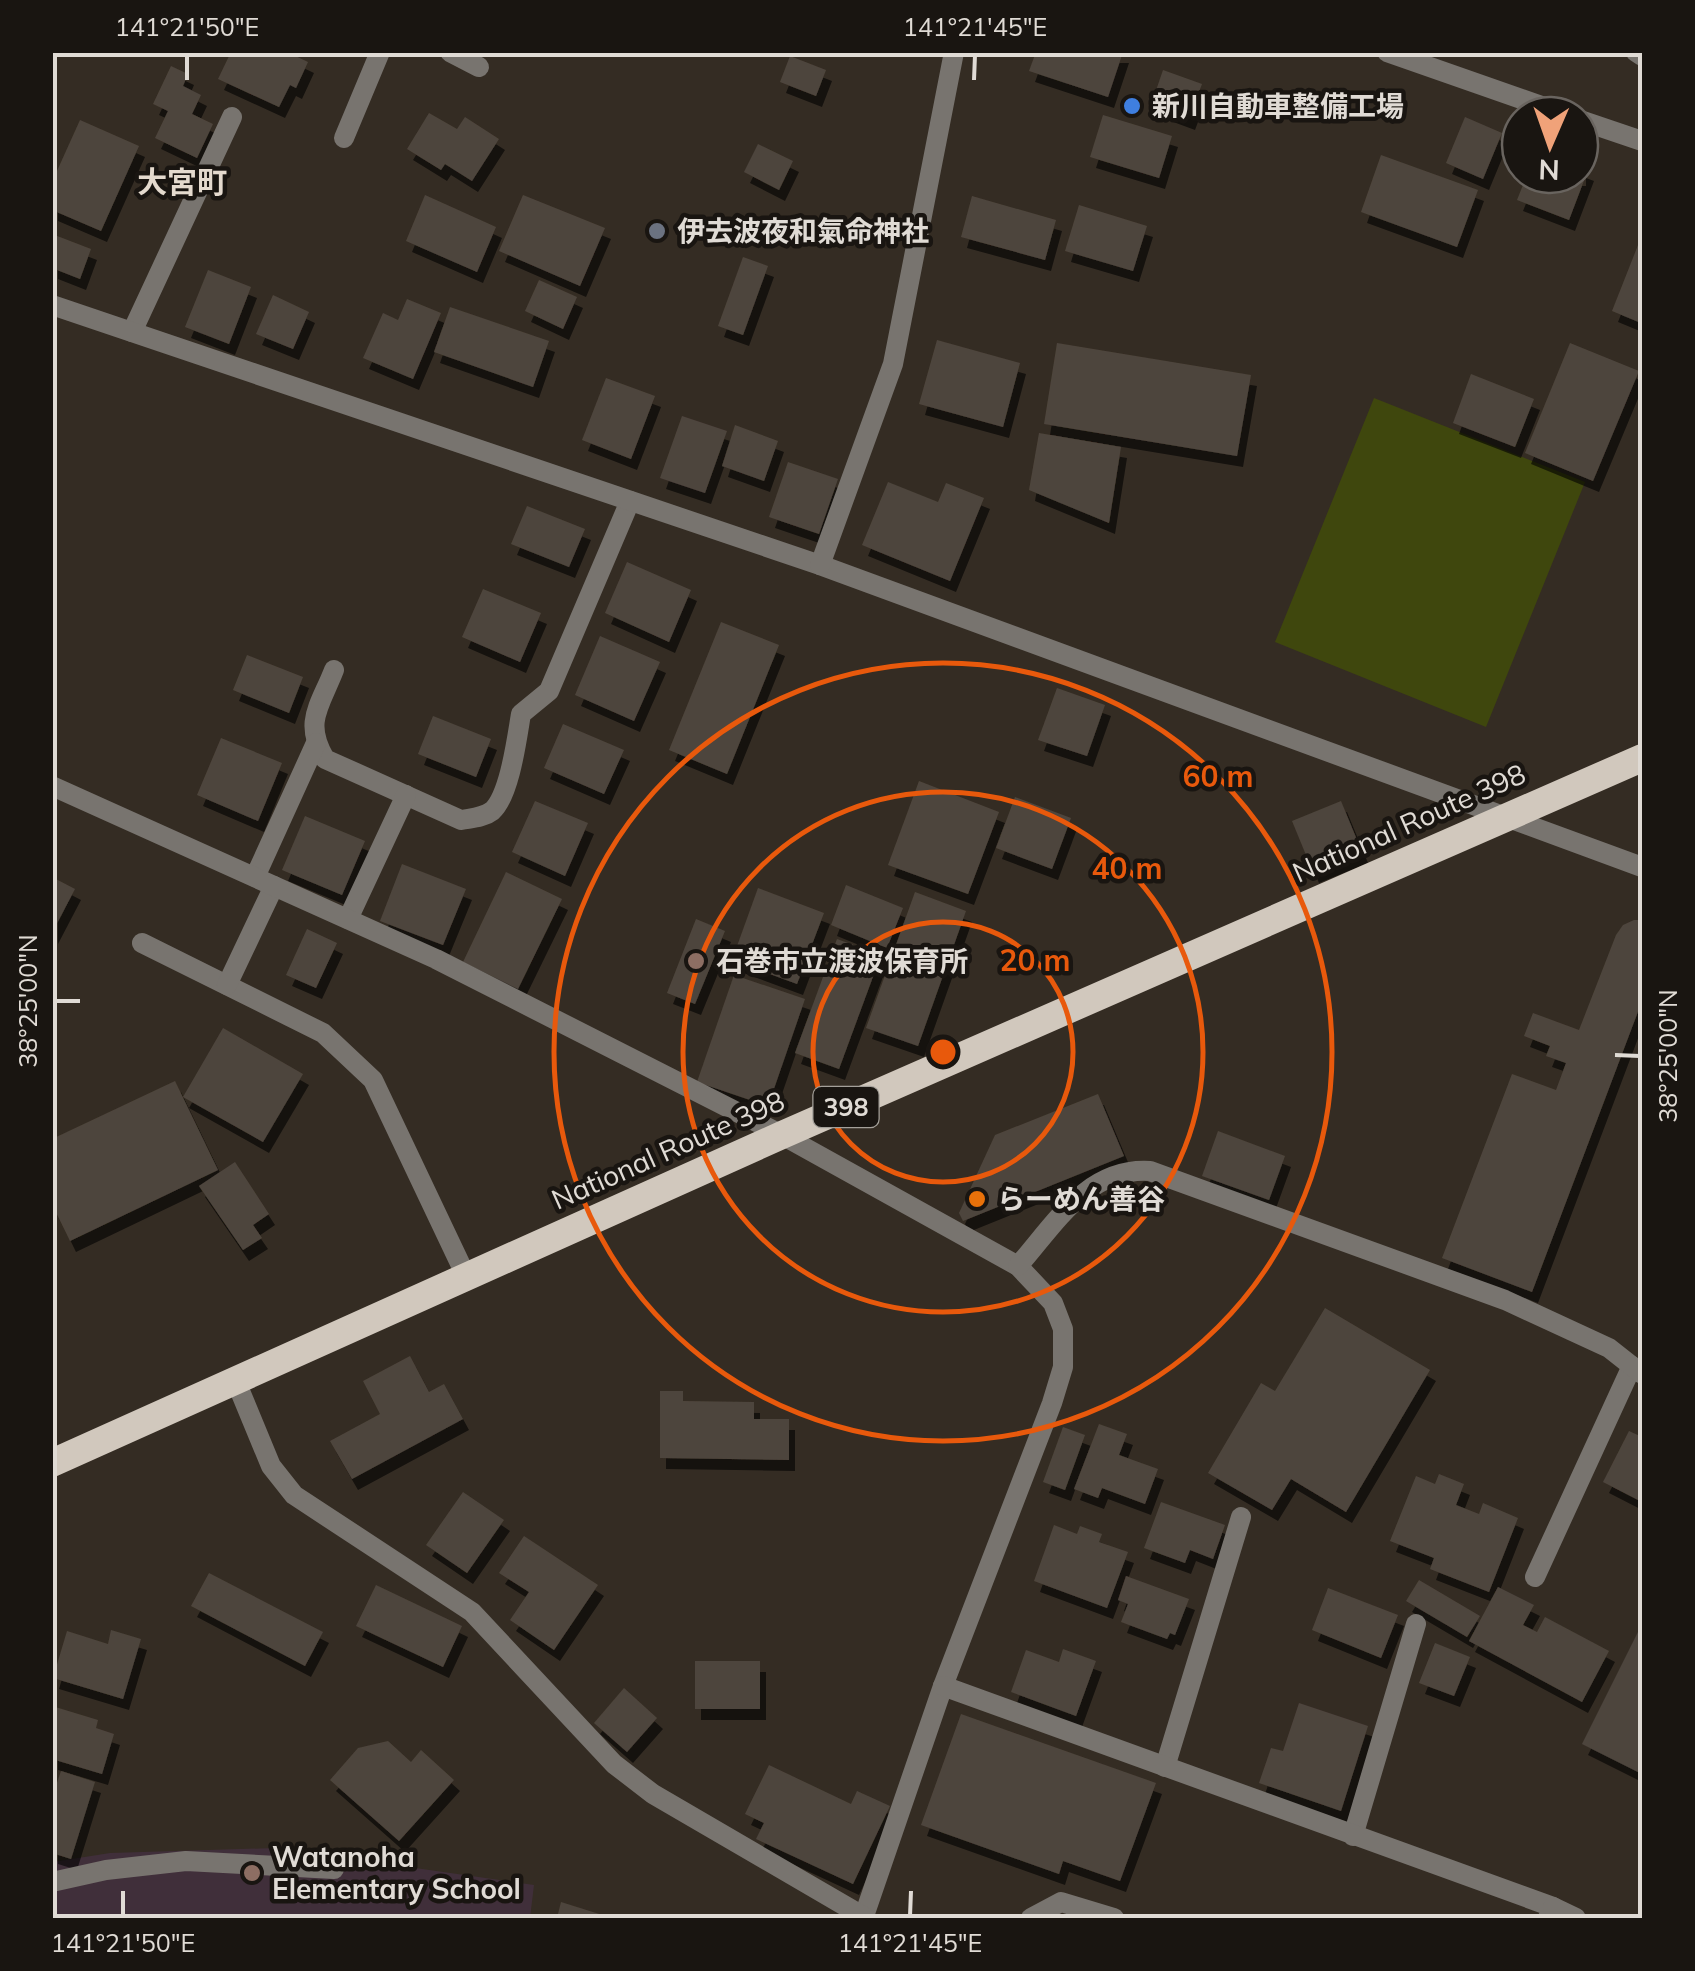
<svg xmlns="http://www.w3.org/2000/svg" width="1695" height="1971" viewBox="0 0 1695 1971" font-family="Mulish,'Noto Sans JP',sans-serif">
  <defs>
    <filter id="shadow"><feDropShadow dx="6" dy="11" stdDeviation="0" flood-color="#0009"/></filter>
  </defs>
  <rect width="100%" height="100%" fill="#342c23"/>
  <polygon fill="#402f3a" points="275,1848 534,1885 530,1918 53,1918 53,1862 110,1853"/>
  <polygon fill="#3f470d" points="1374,398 1585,482 1486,727 1275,642"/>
  <g fill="#4e453c" filter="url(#shadow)">
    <polygon points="231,52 287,52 308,62 296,88 290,85 279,107 218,79"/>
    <polygon points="1036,52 1123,52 1108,97 1029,71"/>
    <polygon points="790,56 826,70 816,96 780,82"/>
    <polygon points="171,66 188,74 183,86 201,95 192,114 213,124 197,158 155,138 168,111 153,104"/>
    <polygon points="1163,70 1202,84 1189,119 1151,105"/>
    <polygon points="429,113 457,129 465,117 499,139 472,181 445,164 441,170 407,149"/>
    <polygon points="1103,115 1172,136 1159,178 1090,157"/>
    <polygon points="1465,117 1502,133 1483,179 1446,163"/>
    <polygon points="80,120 139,146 101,231 52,210 52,182"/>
    <polygon points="758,144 793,161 779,190 744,172"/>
    <polygon points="1381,155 1478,190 1457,247 1361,212"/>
    <polygon points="1580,167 1588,170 1569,220 1517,200 1527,175 1580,175"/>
    <polygon points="425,195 496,227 477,272 406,241"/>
    <polygon points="523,195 605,228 580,286 499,251"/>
    <polygon points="972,196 1056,220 1045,260 961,237"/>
    <polygon points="1079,205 1147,226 1133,271 1065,251"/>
    <polygon points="52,234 91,249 80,279 52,268"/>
    <polygon points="1642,235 1642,320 1641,323 1612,311"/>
    <polygon points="743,257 768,266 743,335 718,326"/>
    <polygon points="208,270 251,287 229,344 185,327"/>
    <polygon points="539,280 577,297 563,329 525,311"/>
    <polygon points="273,295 309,312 293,349 256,334"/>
    <polygon points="407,299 441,313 413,379 363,358 383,313 398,320"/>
    <polygon points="450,307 549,341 533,387 434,352"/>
    <polygon points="937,340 1020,363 1003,427 919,404"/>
    <polygon points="1057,343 1251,375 1237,456 1044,424"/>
    <polygon points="1570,343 1639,371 1593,481 1525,453"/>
    <polygon points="1471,374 1534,399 1515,447 1453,423"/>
    <polygon points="606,378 655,396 631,459 582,440"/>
    <polygon points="682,416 727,431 705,493 660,478"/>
    <polygon points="735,425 778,441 764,481 722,466"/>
    <polygon points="1039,433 1121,447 1109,523 1029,490"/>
    <polygon points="788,462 838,479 819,534 769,517"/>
    <polygon points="888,482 938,502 946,483 984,498 950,581 862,545"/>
    <polygon points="527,506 585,529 569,567 511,544"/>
    <polygon points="627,562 691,590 669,642 605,613"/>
    <polygon points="483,589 541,613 520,662 462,637"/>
    <polygon points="721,622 779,645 727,774 669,750"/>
    <polygon points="600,636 660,662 634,721 575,695"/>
    <polygon points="247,655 303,677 289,713 233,690"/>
    <polygon points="1057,688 1105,705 1087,756 1038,740"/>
    <polygon points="433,716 491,739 476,777 418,754"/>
    <polygon points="563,724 624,750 604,794 544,768"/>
    <polygon points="221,738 282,763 258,821 197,795"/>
    <polygon points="919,781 999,812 968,894 888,865"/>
    <polygon points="1015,797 1071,818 1052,869 996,848"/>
    <polygon points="535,801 588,823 565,876 512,852"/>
    <polygon points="1341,801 1362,852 1313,872 1292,821"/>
    <polygon points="305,816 365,841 342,895 282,870"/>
    <polygon points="402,864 466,889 443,945 380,921"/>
    <polygon points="506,872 562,899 518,989 463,962"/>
    <polygon points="52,877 75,889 52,933"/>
    <polygon points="846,885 903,908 887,948 831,925"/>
    <polygon points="758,888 824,913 797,984 732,960"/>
    <polygon points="915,892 966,911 918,1046 866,1028"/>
    <polygon points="696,919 725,931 695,1004 667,993"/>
    <polygon points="1634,920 1642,920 1642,1001 1532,1292 1442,1258 1512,1074 1556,1090 1566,1063 1546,1056 1550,1046 1524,1036 1533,1013 1579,1030 1616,935 1623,925"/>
    <polygon points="307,929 337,943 316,988 286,975"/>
    <polygon points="837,939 881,955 839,1069 795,1053"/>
    <polygon points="734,975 805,999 768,1106 697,1082"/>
    <polygon points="223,1028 303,1074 263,1142 183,1097"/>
    <polygon points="175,1081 218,1170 70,1241 52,1204 52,1139"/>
    <polygon points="1098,1094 1124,1156 963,1221 959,1213 995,1135"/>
    <polygon points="1218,1131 1285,1156 1269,1200 1202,1176"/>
    <polygon points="235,1162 269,1214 253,1225 262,1238 243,1250 199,1186"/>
    <polygon points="1325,1308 1430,1370 1346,1512 1291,1479 1272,1510 1208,1473 1261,1383 1275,1391"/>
    <polygon points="410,1356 429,1392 444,1384 463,1419 352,1479 330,1441 380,1414 363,1381"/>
    <polygon points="660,1391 683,1391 683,1401 754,1402 754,1419 789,1419 789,1460 660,1458"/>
    <polygon points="1099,1424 1127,1434 1119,1455 1158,1469 1145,1504 1102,1488 1098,1498 1074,1489"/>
    <polygon points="1063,1427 1085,1435 1065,1490 1043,1482"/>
    <polygon points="1629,1431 1642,1437 1642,1502 1603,1482"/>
    <polygon points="1439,1474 1464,1484 1456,1505 1479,1514 1483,1503 1518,1518 1489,1592 1430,1569 1434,1558 1390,1541 1416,1476 1435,1484"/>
    <polygon points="463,1492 504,1520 467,1573 426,1545"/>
    <polygon points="1161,1502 1225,1525 1213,1559 1190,1550 1185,1563 1144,1548"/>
    <polygon points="1054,1525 1077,1534 1080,1526 1102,1534 1099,1542 1128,1552 1107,1608 1034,1581"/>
    <polygon points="524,1536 598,1585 554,1650 510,1620 529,1592 499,1573"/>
    <polygon points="209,1573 323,1632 305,1666 191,1606"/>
    <polygon points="1126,1576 1189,1599 1175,1635 1170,1633 1167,1639 1121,1622 1128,1604 1118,1600"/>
    <polygon points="1419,1580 1480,1616 1467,1637 1406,1601"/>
    <polygon points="376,1585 462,1626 443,1667 356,1626"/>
    <polygon points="1498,1587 1534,1605 1523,1625 1537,1632 1545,1617 1609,1651 1582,1702 1469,1641"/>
    <polygon points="1328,1588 1398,1615 1381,1658 1312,1630"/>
    <polygon points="1642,1624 1642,1774 1582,1744"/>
    <polygon points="111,1630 141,1639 123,1699 53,1678 67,1631 108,1644"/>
    <polygon points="1435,1643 1470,1657 1454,1696 1419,1683"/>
    <polygon points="1063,1649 1096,1661 1076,1716 1011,1692 1026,1650 1059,1662"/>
    <rect x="695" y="1661" width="65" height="48"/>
    <polygon points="624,1688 657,1718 627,1752 594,1723"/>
    <polygon points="1299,1703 1368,1726 1341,1811 1259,1783 1271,1748 1283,1751"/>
    <polygon points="52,1706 98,1720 96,1728 114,1734 102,1774 52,1759"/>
    <polygon points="961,1714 1156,1783 1120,1881 1063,1861 1059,1874 921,1825"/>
    <polygon points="388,1741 411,1762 421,1750 454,1780 399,1841 330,1780 358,1748"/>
    <polygon points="769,1765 851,1804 857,1791 890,1806 853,1884 756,1839 764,1823 745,1814"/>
    <polygon points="61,1771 95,1782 71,1859 52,1853 52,1797"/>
    <polygon points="561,1902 612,1918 557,1918"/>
  </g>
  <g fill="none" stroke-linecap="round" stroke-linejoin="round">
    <g stroke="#78746f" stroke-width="20">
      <polyline points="450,52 479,67"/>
      <polyline points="344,138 380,52"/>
      <polyline points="132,332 232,117"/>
      <path d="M334,670C320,706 303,722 325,759L461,820C471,818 483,818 492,811C510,795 517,737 521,714L549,691L630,501"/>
      <polyline points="255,877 316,743"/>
      <polyline points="348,919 406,795"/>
      <polyline points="142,943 323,1033 373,1080 466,1276"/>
      <polyline points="227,985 274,886"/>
      <polyline points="1535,1577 1632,1366"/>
      <polyline points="1165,1767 1241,1517"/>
      <polyline points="1353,1836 1416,1624"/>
      <polyline points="52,1882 106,1870 186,1861 334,1869"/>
      <polyline points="1031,1918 1061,1902 1114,1918"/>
    </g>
    <g stroke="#78746f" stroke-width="20">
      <polyline points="1387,52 1567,115"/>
      <polyline points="1636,52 1642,56"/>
      <polyline points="1580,120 1642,141"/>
      <polyline points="52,305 820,565 1642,867"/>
      <polyline points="820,565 893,364 954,52"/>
      <polyline points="52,786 436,959 782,1135 1018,1266 1053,1303 1063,1329 1063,1367 1052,1403 943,1686 864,1916"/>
      <path d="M1018,1266C1055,1224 1088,1167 1150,1171L1505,1300L1609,1348L1642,1374"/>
      <polyline points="235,1379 271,1466 294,1495 472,1612 614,1764 653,1794 866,1918"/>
      <polyline points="943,1686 1553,1907 1548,1918"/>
    </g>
    <polyline stroke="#78746f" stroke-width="20" points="1553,1907 1576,1918"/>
    <polyline stroke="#d1c8bd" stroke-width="28" points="52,1463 782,1135 1642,758"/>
  </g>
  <path fill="none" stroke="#e0dbd5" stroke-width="4" d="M187,80V55M974,80L975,55M55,1001H80M1615,1055L1640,1056M123,1916V1891M910,1916L911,1891"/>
  <g fill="none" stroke="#e8590c" stroke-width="5">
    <circle cx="943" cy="1052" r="130"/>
    <circle cx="943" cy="1052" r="260"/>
    <circle cx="943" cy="1052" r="389"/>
  </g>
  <circle fill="#3f7fe0" stroke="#191511" stroke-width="4" cx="1132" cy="106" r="10"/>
  <circle fill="#6b7280" stroke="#191511" stroke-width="4" cx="657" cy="231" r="10"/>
  <g fill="#8d6e63" stroke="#191511" stroke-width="4">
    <circle cx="696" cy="961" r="10"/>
    <circle cx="252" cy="1873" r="10"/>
  </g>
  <circle fill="#e8710a" stroke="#191511" stroke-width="4" cx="977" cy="1199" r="10"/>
  <g text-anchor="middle" stroke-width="9" stroke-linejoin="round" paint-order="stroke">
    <rect fill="#191511" stroke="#a4a09a" stroke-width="2.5" x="813.5" y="1087" width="65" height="40" rx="8"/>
    <g font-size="25" font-weight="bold" fill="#e0dbd5">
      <text x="846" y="1116">398</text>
    </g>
    <g font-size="28" font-weight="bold" fill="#e0dbd5" stroke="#191511" text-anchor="start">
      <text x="1152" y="116">新川自動車整備工場</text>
      <text x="677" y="241">伊去波夜和氣命神社</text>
      <text x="716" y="971">石巻市立渡波保育所</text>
      <text x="997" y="1209">らーめん善谷</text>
      <text x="272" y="1867">Watanoha<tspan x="272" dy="32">Elementary School</tspan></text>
    </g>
    <g font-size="28" fill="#e0dbd5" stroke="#191511">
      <text transform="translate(1409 823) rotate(-24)" y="10">National Route 398</text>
      <text transform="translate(668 1150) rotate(-24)" y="10">National Route 398</text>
    </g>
    <g font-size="30" font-weight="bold" fill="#e4dace" stroke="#191511">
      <text x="182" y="193">大宮町</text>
    </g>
  </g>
  <circle cx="943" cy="1052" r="15" fill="#e8590c" stroke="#191511" stroke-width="5"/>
  <g font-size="30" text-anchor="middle" font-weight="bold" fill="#e8590c" stroke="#191511" stroke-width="9" stroke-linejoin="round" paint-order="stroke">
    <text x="1218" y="787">60 m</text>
    <text x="1127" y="879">40 m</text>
    <text x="1035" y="971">20 m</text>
  </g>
  <rect width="1695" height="1971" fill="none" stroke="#191511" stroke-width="110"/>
  <g transform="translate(1550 145) rotate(182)"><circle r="48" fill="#191511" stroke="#69645f" stroke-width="2.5"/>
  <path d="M0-8L18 38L0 25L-18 38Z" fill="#f0a279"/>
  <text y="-15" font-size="28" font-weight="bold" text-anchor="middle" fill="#e0dbd5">N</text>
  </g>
  <rect x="55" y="55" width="1585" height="1861" fill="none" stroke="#e0dbd5" stroke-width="4"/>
  <g font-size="25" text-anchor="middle" fill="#e0dbd5">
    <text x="187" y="36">141°21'50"E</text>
    <text x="975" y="36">141°21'45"E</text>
    <text transform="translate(28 1001) rotate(-90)" y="9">38°25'00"N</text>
    <text transform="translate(1668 1056) rotate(-90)" y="9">38°25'00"N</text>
    <text x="123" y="1952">141°21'50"E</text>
    <text x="910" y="1952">141°21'45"E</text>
  </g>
</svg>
